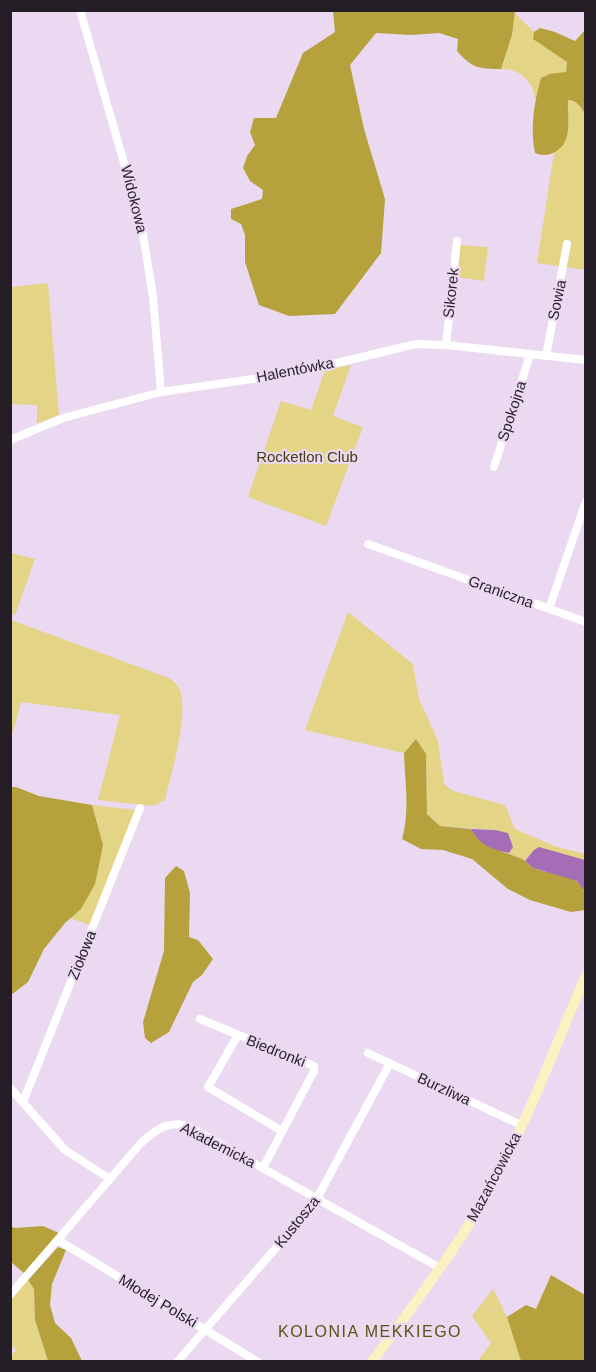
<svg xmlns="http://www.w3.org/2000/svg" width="596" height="1372" viewBox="0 0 596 1372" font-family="Helvetica,sans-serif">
  <rect width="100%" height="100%" fill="#ebd8f1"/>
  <g fill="#e3d486">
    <path d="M515,11H521L515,13L534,32L533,39L567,62L566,72C558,76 549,74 541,78L535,100C534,82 519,68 501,69L512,35Z"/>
    <path d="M567,99C577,101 581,106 585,114V270L537,263L554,153C573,138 567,122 567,99Z"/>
    <polygon points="459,245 488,247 484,281 456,277"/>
    <polygon points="48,283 59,415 37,424 37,405 11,404 11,287"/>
    <polygon points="351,365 333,416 363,427 326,526 248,497 281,401 311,410 325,370"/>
    <polygon points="11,553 35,559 15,615 11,614"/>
    <polygon points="348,612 413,664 419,699 438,741 444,784 453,791 505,805 515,829 554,846 585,854 585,860 534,850 525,861 509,853 513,847 495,830 440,826 427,813 426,754 416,739 404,753 305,730"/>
    <path d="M11,620L169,678C173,681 177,684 179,688C190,714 171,773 165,800L153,806L98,800L120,715L21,702L11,739Z"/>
    <polygon points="92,805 137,810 90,925 70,918 81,909 103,845"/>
    <polygon points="28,1280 34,1289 35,1320 48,1361 11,1361 10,1357 16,1350 11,1344 11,1299"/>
    <polygon points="493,1289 507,1317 521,1361 478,1361 491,1343 472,1316"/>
  </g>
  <g fill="#b5a23c">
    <path d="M333,11H515L512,35L501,69C479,69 472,68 457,51L458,39L439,33L411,35L376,33L350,65L364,129L385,199L381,253L335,314L289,316L259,305L245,262V235L241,224L231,219V209L262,199L263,190L250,181L243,168L247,156L255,145L250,132L254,118H276L303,53L335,32Z"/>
    <path d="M540,28L555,32L575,41L586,29L585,114C581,107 577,100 568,100C567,117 573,139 558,150C550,156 543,156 535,153C530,128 534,102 541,78L550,74L566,72L567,62L533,39L534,32Z"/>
    <path d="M416,739L426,754L427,814L440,826L471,829C481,847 504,851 522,859C527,862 530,867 536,869C547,873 567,875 576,881C587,888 585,900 585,910L571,912L530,900L508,889L472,859L443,850L421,849L402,839C410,811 405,783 404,753Z"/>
    <polygon points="11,787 16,787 39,796 92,805 103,845 95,884 81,909 65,923 44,949 28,982 11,995"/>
    <polygon points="176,866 184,871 190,893 189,937 198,940 213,959 202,975 193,982 169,1032 151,1043 145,1038 143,1022 164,951 165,878"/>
    <polygon points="10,1225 14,1228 43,1226 59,1233 25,1274 11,1262"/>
    <polygon points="58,1247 66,1250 52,1284 50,1305 55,1323 71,1338 82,1361 48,1361 35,1320 34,1289 28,1280"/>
    <polygon points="551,1275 585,1295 585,1361 521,1361 507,1317 526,1305 536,1309"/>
  </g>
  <g fill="#a56db6">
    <path d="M471,829L495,830L508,833L513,847L509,853C492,849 480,846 471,829Z"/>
    <polygon points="539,847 585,860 585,892 577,881 533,868 525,861 534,850"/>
  </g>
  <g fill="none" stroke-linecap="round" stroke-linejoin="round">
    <g stroke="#fff" stroke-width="8">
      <polyline points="80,10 141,222 153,297 161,392"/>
      <polyline points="446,345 457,241"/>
      <polyline points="546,356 567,244"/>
      <polyline points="10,440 63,418 161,392 295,373 416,344 446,345 586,360"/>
      <polyline points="494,467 530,355"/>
      <polyline points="368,544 586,622"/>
      <polyline points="549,609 586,501"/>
      <polyline points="200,1019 314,1066 314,1071 263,1168"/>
      <polyline points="238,1035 208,1087 282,1131"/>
      <polyline points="368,1053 521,1125"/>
      <polyline points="10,1088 65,1150 110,1179"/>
      <polyline points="23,1102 140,808"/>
      <polyline points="58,1240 258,1362"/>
      <path d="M10,1295L141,1143C156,1129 170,1119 190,1127L440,1268"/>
      <polyline points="177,1362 314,1204 390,1063"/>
    </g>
    <path stroke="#faf2c1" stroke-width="10" d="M372,1362C411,1308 453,1254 486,1196C526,1126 554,1049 586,975"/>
  </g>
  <g text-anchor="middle" stroke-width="4.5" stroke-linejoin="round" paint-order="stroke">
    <g font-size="15" fill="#251e27" stroke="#ebd8f1">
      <text transform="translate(134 199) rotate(76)" y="5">Widokowa</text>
      <text transform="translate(451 293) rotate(-84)" y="5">Sikorek</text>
      <text transform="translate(557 300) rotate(-78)" y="5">Sowia</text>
      <text transform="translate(295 370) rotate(-11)" y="5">Halentówka</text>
      <text transform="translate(512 411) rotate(-72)" y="5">Spokojna</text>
      <text transform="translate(501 592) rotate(20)" y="5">Graniczna</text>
      <text transform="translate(82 955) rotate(-68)" y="5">Ziołowa</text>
      <text transform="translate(276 1051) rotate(22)" y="5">Biedronki</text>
      <text transform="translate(444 1089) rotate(25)" y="5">Burzliwa</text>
      <text transform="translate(218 1145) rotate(27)" y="5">Akademicka</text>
      <text transform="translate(494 1177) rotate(-62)" y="5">Mazańcowicka</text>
      <text transform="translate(297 1222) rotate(-51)" y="5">Kustosza</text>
      <text transform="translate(158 1301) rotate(31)" y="5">Młodej Polski</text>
    </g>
    <g font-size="15" fill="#443c12" stroke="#ebd8f1">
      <text x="307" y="462">Rocketlon Club</text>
    </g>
    <g font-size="16" letter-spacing="1.5" fill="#5e5315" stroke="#ebd8f1">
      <text x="370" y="1337">KOLONIA MEKKIEGO</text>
    </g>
  </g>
  <rect width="596" height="1372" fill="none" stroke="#251e27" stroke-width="24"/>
</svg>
